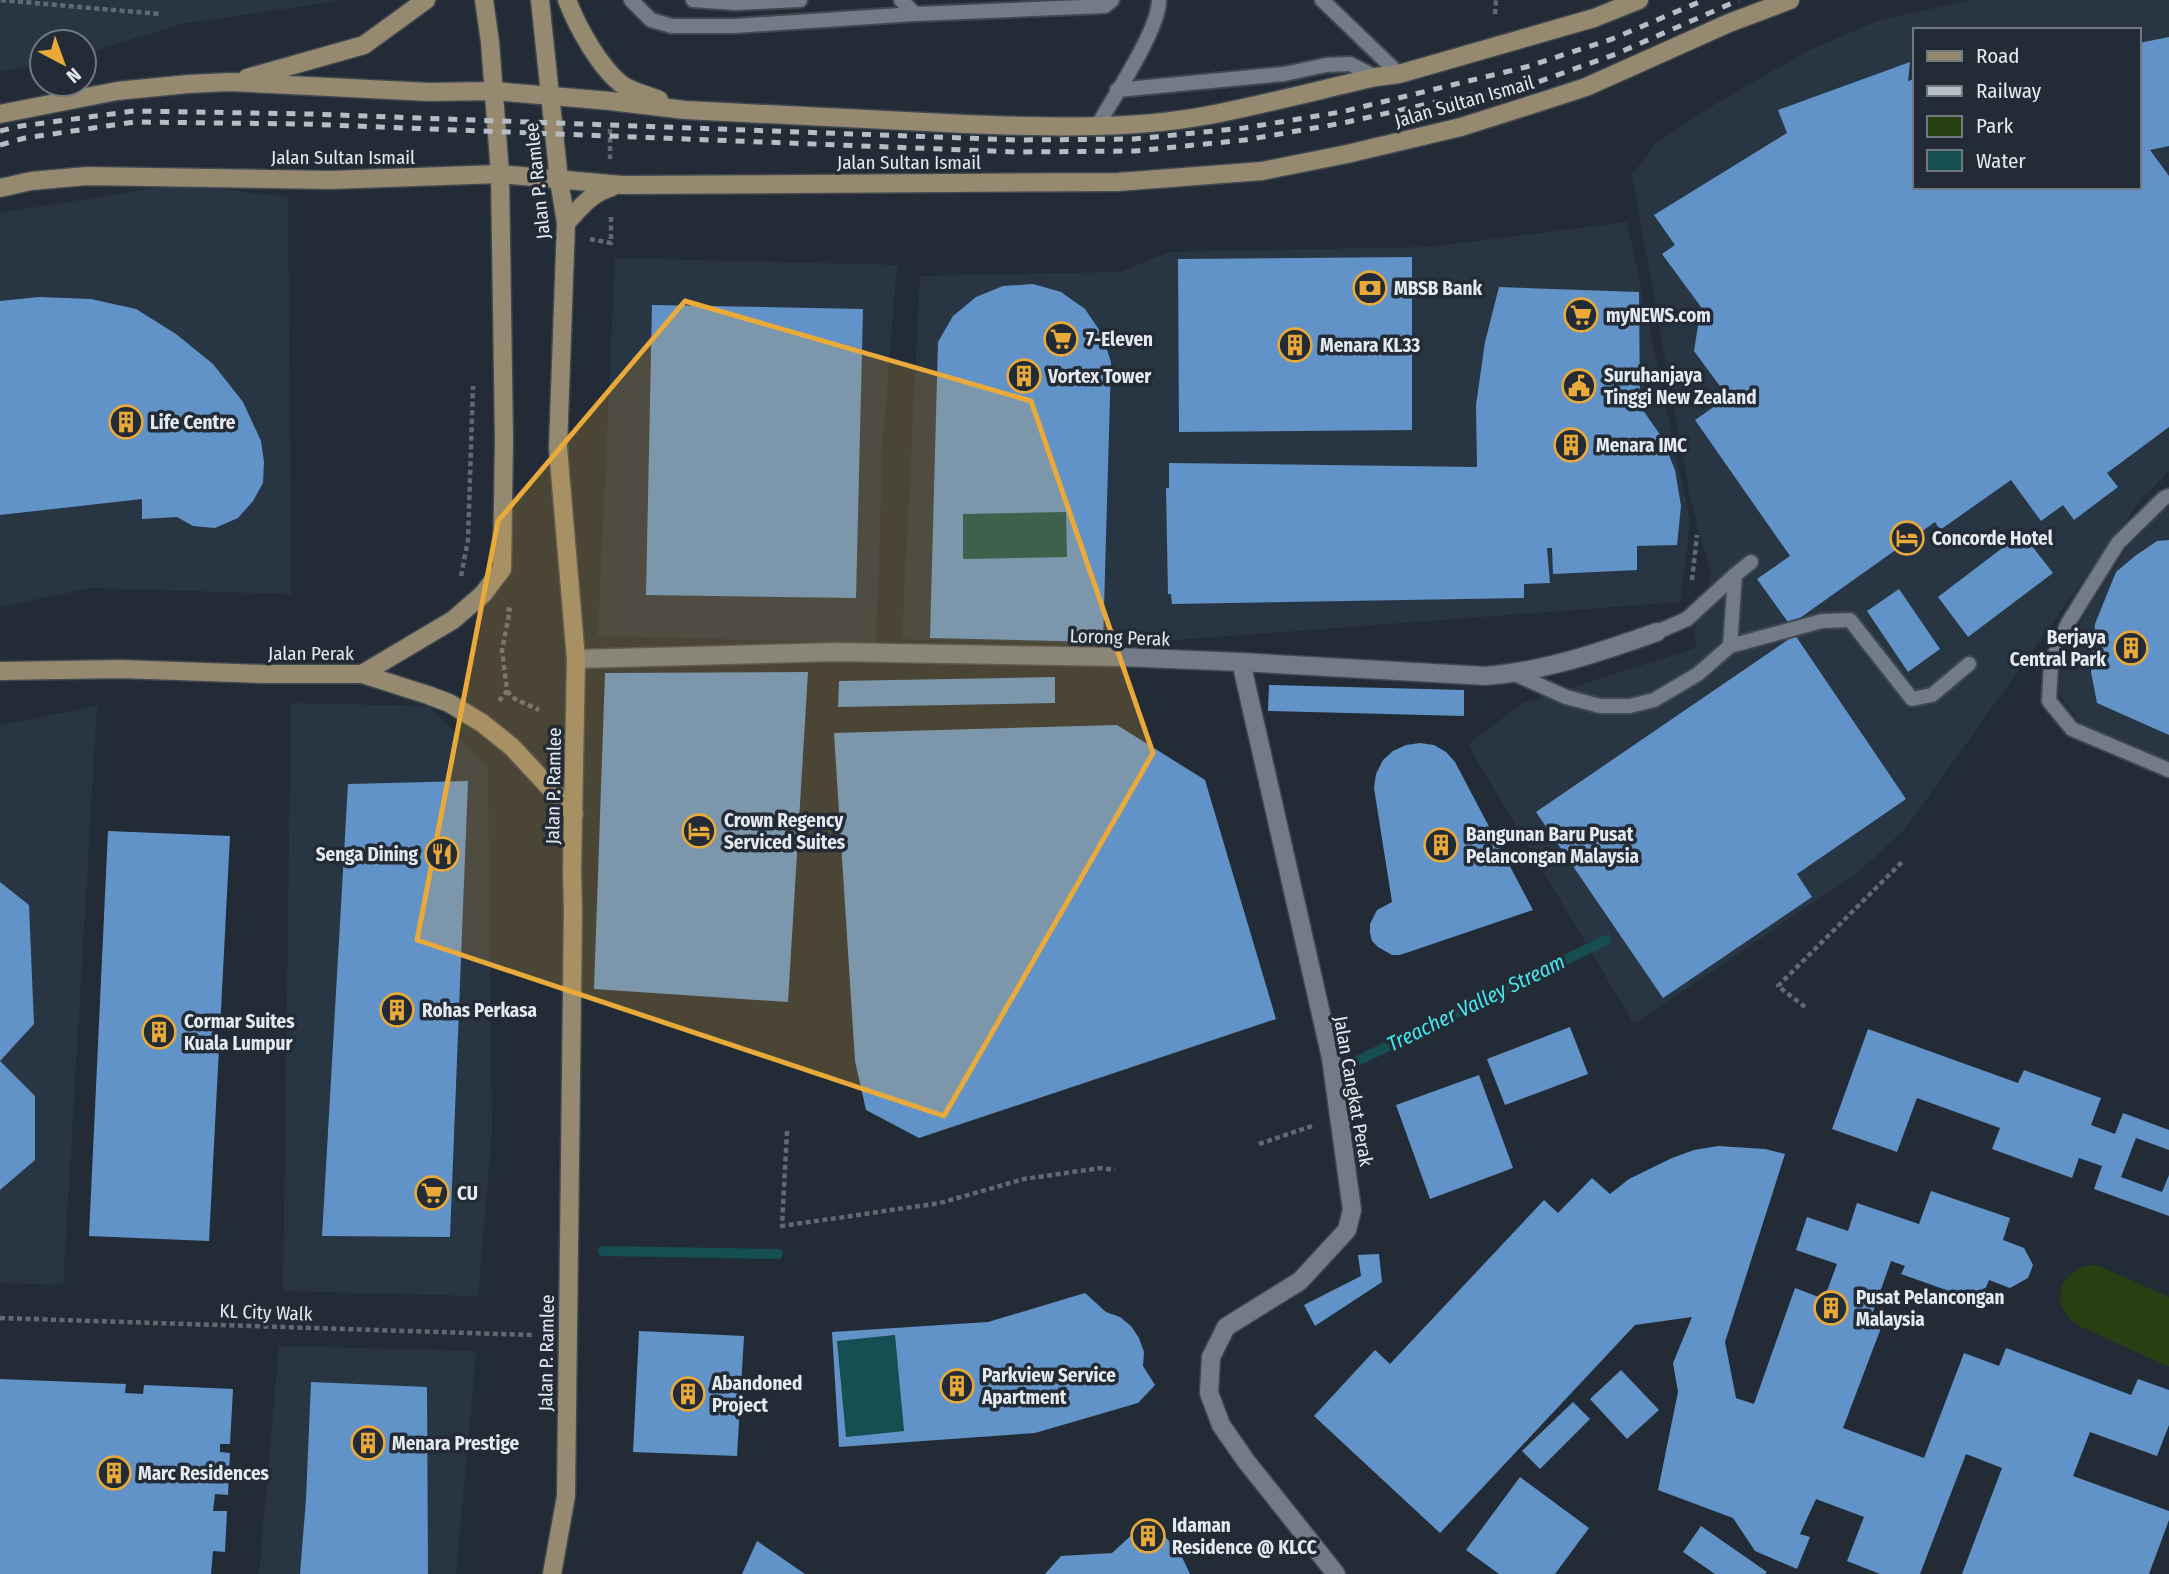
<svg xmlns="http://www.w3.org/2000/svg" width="2169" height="1574" viewBox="0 0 2169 1574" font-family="'Fira Sans Condensed',sans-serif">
  <rect width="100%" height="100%" fill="#232c36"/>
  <g fill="#283644" fill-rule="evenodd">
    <polygon points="0,0 344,0 181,24 84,54 84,42 42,42 42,63 0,72"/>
    <path d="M1971,0H2169V471L2139,502L1905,829L1857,873L1634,1024L1468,745L1521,704L1696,648L1695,631L1711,574L1691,501L1632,175L1656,143L1722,100L1810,50L1880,20ZM1915,30H2139V187H1915Z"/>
    <polygon points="180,184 288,197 291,594 90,588 0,607 0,213"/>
    <polygon points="1627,222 1690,521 1680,602 1110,645 902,639 920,276 1121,272 1169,252 1429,247"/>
    <polygon points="615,258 897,265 883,437 876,643 598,636"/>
    <polygon points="2169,504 2169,761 2081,724 2059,694 2061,667 2079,624 2127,548"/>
    <polygon points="291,703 428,706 488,767 492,1132 478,1296 283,1291"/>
    <polygon points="97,706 63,1285 0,1283 0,725"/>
    <polygon points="279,1346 476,1351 456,1574 259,1574"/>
  </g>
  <path fill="#274012" d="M2088,1265L2099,1266L2169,1297V1367L2080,1326C2050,1308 2055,1275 2088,1265Z"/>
  <g fill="#154f52">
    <polygon points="1066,512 1067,557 963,559 963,514"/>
    <polygon points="895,1335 904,1431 846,1437 837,1341"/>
  </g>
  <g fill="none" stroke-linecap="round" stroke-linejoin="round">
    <g stroke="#154f52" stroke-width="10">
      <polyline points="1347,1066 1606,940"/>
      <polyline points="603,1251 778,1254"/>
    </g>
  </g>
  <g fill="#6193c8" fill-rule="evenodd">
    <polygon points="2169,37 2169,146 2150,150 2169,176 2169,427 2107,473 2118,487 2074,520 2063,505 2041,521 2011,480 1940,530 1935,522 1790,625 1757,579 1790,556 1695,420 1728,397 1694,351 1701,307 1662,254 1675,245 1654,215 1787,133 1778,110 1910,62 1908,81 1915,79 1915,187 2139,187 2139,43"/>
    <polygon points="1412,257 1412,430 1179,432 1178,259"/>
    <path d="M1033,284L1061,292L1085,309L1102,334L1111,362L1103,642L930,638L938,342L953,316L976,297L1003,286ZM1066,512L1067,557L963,559V514Z"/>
    <polygon points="1499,287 1639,292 1640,406 1661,436 1675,470 1681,506 1677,545 1637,546 1637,570 1553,574 1552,548 1547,548 1550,583 1524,584 1524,598 1172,604 1171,594 1168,594 1166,488 1169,488 1169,463 1477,467 1476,405 1485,342"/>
    <polygon points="39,297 91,299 136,309 176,334 213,364 243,402 261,441 264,462 263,483 253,501 238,518 215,528 193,526 177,517 142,519 142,499 0,515 0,301"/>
    <polygon points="652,305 863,309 856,598 646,595"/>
    <polygon points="2022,533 2053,573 1968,637 1938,597"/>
    <polygon points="2169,540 2169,735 2097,703 2091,672 2095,624 2116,572 2135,556 2157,541"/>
    <polygon points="1899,589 1940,649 1908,672 1867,611"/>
    <polygon points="1795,635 1906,799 1797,874 1812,897 1663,998 1536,812"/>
    <polygon points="808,672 788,1002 594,989 605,673"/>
    <polygon points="1055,677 1055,703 838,707 839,681"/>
    <polygon points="1269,685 1464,690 1464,716 1268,711"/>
    <polygon points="1117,725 1205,780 1276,1019 919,1138 866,1110 855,1061 834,733"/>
    <polygon points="1420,743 1434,745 1446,752 1455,762 1533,910 1400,955 1392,955 1378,947 1372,941 1370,933 1370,924 1377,910 1392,902 1374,788 1376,774 1383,760 1393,751 1406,745"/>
    <polygon points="468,781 450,1237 322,1236 348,784"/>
    <polygon points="108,831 230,836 209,1241 89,1236"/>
    <polygon points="0,882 29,905 34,1024 0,1061 35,1096 35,1160 0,1190"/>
    <polygon points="1570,1027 1588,1074 1505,1105 1487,1059"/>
    <polygon points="1868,1029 2018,1083 2024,1070 2101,1098 2091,1125 2115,1134 2123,1113 2169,1130 2169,1150 2136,1138 2121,1177 2162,1192 2169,1175 2169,1216 2094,1189 2102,1166 2079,1158 2072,1178 1992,1149 2000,1128 1917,1098 1897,1152 1832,1129"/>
    <polygon points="1479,1075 1513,1168 1430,1199 1396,1105"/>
    <polygon points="1718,1146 1765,1149 1785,1154 1725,1342 1736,1398 1754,1404 1795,1288 1824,1299 1837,1264 1796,1250 1807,1217 1848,1231 1857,1203 1919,1224 1931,1191 2010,1218 2003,1240 2024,1248 2033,1265 2028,1278 2010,1288 1989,1280 1980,1302 1901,1274 1905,1266 1891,1261 1872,1315 1884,1320 1843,1428 1924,1458 1964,1353 1999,1366 2006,1348 2131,1395 2138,1379 2169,1390 2169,1425 2157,1456 2090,1432 2073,1476 2169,1511 2169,1520 2149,1574 1962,1574 2002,1468 1966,1454 1920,1574 1880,1574 1847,1561 1864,1517 1816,1499 1800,1534 1810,1537 1797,1569 1755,1551 1733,1518 1658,1490 1678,1392 1673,1363 1692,1317 1635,1325 1440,1533 1314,1416 1375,1350 1390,1364 1544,1200 1558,1213 1592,1178 1610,1194 1629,1179 1672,1158 1694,1150"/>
    <polygon points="1379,1254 1382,1282 1315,1326 1304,1305 1361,1276 1358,1255"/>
    <path d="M1085,1293L1106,1312L1120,1317L1131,1326L1139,1338L1144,1352L1143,1366L1155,1385L1138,1403L1035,1433L839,1447L832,1332L988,1322ZM895,1335L904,1431L846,1437L837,1341Z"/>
    <polygon points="639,1331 744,1336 737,1456 633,1452"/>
    <polygon points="1621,1370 1659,1410 1627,1439 1590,1399"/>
    <polygon points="0,1379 126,1384 125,1393 143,1394 144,1385 233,1389 230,1444 220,1444 220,1452 230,1453 228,1495 215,1494 213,1511 227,1511 225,1552 213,1551 211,1574 0,1574"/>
    <polygon points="311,1382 427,1387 428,1574 300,1574 306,1499"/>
    <polygon points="1573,1402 1590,1419 1540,1469 1522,1451"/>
    <polygon points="1520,1477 1589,1528 1555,1574 1499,1574 1466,1550"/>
    <polygon points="1149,1519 1180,1553 1190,1574 1045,1574 1061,1556 1112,1553"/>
    <polygon points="1701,1526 1767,1572 1765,1574 1715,1574 1683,1552"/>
    <polygon points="757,1541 805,1574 742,1574"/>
  </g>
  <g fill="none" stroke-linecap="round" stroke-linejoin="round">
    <defs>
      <g id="lane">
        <polyline points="631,0 651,20 672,26 734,26 915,14 1105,6 1112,0"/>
        <polyline points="693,0 735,3 800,0"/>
        <polyline points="901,0 915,14"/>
        <polyline points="1322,0 1399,74"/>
        <polyline points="1117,90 1284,74 1326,65 1350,64 1376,77"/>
        <path d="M1098,125C1114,96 1159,30 1159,0"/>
        <polyline points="2169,496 2164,498 2118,543 2068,623 2051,663 2049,701 2072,729 2169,770"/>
        <polyline points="1657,632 1687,619 1735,575"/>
        <polyline points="1730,646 1735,575 1751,562"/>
        <polyline points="1515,674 1566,697 1600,706 1630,706 1654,700 1698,674 1730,646 1822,621 1850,620 1912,699 1932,695 1969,664"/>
      </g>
      <g id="street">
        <path d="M576,659L835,652L1121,657L1241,662L1486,676C1545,671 1601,652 1657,632"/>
        <polyline points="1241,662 1331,1058 1352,1210 1347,1230 1300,1281 1226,1327 1211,1357 1209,1393 1221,1425 1246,1461 1336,1574"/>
      </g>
      <g id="secondary">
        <polyline points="540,0 559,180 566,223 558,448 576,659 572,871 573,909 566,1496 552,1574"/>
        <path d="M567,0C577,26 600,69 624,86C633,92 648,95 659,100"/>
        <polyline points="247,78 364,45 426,0"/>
        <path d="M0,114L117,91L188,84L230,82L429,92L494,91L610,101L685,110L965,124C1043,127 1127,130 1204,116C1262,105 1319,90 1376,77L1399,74L1594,18L1639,0"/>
        <polyline points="0,188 31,181 87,176 330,180 500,174 622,185 1118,182 1262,171 1347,154 1461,127 1543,101 1586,87 1729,23 1790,0"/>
        <path d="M566,223C580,208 591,193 612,187"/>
        <polyline points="0,671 120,669 265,674 362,674 428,695 449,703 482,723 512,747 574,814"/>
        <polyline points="362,674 453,620 483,594 502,569 504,440 500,174 490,42 484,0"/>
      </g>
    </defs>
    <use href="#lane" stroke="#404750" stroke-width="18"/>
    <use href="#street" stroke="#404750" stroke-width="21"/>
    <use href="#secondary" stroke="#404750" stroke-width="21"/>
    <g stroke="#616972" stroke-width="4.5" stroke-dasharray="5 3.5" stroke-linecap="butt">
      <polyline points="1,0 160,14"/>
      <polyline points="1495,14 1496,0"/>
      <polyline points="610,129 610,159"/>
      <polyline points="590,239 611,243 611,216"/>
      <polyline points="461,576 468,540 473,386"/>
      <polyline points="1692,580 1697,535"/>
      <polyline points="507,691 515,699 539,710"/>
      <polyline points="499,701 507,691 502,650 510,610 506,608"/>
      <polyline points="1805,1007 1778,986 1903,861"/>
      <polyline points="787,1131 782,1226 940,1203 1024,1179 1101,1168 1115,1170"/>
      <polyline points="1259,1144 1315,1125"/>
      <polyline points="0,1318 532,1335"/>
    </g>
    <use href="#lane" stroke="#717c88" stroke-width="14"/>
    <use href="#street" stroke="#717c88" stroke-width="18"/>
    <use href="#secondary" stroke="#958a70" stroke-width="18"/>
    <g stroke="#b6bdc4" stroke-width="5" stroke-dasharray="9 9" stroke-linecap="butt">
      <polyline points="0,131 21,126 134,111 311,114 1017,140 1134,139 1244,128 1341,112 1526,67 1612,39 1704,0"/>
      <polyline points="0,145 25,138 134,122 304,124 1017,152 1135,151 1245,140 1343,123 1450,99 1535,83 1616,54 1739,0"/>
    </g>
  </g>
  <path fill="#eaaa39" fill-opacity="0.2" stroke="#eaaa39" stroke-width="5" stroke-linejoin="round" d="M685,301L1031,401L1153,753L944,1116L417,940L498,521Z"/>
  <defs>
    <symbol id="bank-ring" viewBox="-11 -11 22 22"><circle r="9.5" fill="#232c36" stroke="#eaaa39" stroke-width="1.5"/><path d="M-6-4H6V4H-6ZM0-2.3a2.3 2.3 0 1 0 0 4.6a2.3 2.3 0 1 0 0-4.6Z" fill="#eaaa39"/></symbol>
    <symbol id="supermarket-ring" viewBox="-11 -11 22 22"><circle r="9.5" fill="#232c36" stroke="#eaaa39" stroke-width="1.5"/><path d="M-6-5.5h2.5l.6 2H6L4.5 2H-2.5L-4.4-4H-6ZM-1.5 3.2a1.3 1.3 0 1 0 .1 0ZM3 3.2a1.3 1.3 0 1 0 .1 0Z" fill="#eaaa39"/></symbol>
    <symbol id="building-ring" viewBox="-11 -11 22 22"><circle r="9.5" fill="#232c36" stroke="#eaaa39" stroke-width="1.5"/><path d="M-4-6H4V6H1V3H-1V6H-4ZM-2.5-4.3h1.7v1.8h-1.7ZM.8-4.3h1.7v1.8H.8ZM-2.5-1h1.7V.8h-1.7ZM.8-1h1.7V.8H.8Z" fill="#eaaa39"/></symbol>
    <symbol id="civic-ring" viewBox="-11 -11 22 22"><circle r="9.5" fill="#232c36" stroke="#eaaa39" stroke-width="1.5"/><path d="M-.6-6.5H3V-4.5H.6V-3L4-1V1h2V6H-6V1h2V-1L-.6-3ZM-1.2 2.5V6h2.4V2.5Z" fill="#eaaa39"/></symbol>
    <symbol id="hotel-ring" viewBox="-11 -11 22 22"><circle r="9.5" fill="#232c36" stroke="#eaaa39" stroke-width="1.5"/><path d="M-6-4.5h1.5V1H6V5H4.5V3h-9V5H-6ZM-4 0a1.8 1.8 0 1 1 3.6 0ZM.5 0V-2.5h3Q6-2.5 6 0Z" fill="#eaaa39"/></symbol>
    <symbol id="restaurant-ring" viewBox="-11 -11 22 22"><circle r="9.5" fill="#232c36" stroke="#eaaa39" stroke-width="1.5"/><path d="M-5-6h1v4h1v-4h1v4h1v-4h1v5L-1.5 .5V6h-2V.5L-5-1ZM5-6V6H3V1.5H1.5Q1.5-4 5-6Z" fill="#eaaa39"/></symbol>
  </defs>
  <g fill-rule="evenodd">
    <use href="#bank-ring" x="1351" y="269" width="38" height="38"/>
    <use href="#supermarket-ring" x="1562" y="296" width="38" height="38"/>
    <use href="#supermarket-ring" x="1042" y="320" width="38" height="38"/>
    <use href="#building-ring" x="1276" y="326" width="38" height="38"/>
    <use href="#building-ring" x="1005" y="357" width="38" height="38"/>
    <use href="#civic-ring" x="1560" y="367" width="38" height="38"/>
    <use href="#building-ring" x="107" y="403" width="38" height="38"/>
    <use href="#building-ring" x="1552" y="426" width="38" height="38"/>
    <use href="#hotel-ring" x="1888" y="519" width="38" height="38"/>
    <use href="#building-ring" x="2112" y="629" width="38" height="38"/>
    <use href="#hotel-ring" x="680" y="812" width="38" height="38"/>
    <use href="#building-ring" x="1422" y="826" width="38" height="38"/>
    <use href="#restaurant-ring" x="423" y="835" width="38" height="38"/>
    <use href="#building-ring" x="378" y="991" width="38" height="38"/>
    <use href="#building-ring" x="140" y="1013" width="38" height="38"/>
    <use href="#supermarket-ring" x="413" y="1174" width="38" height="38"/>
    <use href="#building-ring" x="1812" y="1289" width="38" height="38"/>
    <use href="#building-ring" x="938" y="1367" width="38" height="38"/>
    <use href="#building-ring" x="669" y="1375" width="38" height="38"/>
    <use href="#building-ring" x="349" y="1424" width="38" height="38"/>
    <use href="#building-ring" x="95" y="1454" width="38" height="38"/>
    <use href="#building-ring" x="1129" y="1517" width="38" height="38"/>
  </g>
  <g text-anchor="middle" stroke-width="7" stroke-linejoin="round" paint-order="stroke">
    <g font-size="19" fill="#e4eaf0" stroke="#232c36">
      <text transform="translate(1464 101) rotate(-16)" y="7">Jalan Sultan Ismail</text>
      <text x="343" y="164">Jalan Sultan Ismail</text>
      <text x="909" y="169">Jalan Sultan Ismail</text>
      <text transform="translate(537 181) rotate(-96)" y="7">Jalan P. Ramlee</text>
      <text transform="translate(1120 637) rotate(2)" y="7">Lorong Perak</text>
      <text x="311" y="660">Jalan Perak</text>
      <text transform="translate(553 786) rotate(-89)" y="7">Jalan P. Ramlee</text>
      <text transform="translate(1354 1091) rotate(80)" y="7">Jalan Cangkat Perak</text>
      <text transform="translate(266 1312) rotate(2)" y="7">KL City Walk</text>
      <text transform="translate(546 1353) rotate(-89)" y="7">Jalan P. Ramlee</text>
    </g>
    <g font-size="19" font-weight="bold" fill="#e4eaf0" stroke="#232c36" text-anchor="start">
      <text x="1394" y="295">MBSB Bank</text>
      <text x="1606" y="322">myNEWS.com</text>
      <text x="1086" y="346">7-Eleven</text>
      <text x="1320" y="352">Menara KL33</text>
      <text x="1604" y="382">Suruhanjaya<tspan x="1604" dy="22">Tinggi New Zealand</tspan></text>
      <text x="1048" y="383">Vortex Tower</text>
      <text x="150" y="429">Life Centre</text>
      <text x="1596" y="452">Menara IMC</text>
      <text x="1932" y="545">Concorde Hotel</text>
      <text x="2106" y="644" text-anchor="end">Berjaya<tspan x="2106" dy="22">Central Park</tspan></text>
      <text x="724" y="827">Crown Regency<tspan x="724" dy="22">Serviced Suites</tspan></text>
      <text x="1466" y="841">Bangunan Baru Pusat<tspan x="1466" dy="22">Pelancongan Malaysia</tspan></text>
      <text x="418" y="861" text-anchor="end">Senga Dining</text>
      <text x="422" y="1017">Rohas Perkasa</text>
      <text x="184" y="1028">Cormar Suites<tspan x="184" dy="22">Kuala Lumpur</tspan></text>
      <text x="457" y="1200">CU</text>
      <text x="1856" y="1304">Pusat Pelancongan<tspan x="1856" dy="22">Malaysia</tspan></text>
      <text x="982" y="1382">Parkview Service<tspan x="982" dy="22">Apartment</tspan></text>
      <text x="712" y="1390">Abandoned<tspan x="712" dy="22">Project</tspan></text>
      <text x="392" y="1450">Menara Prestige</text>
      <text x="138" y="1480">Marc Residences</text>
      <text x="1172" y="1532">Idaman<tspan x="1172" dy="22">Residence @ KLCC</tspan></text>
    </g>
    <g font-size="21" font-style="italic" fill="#49e5ed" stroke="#232c36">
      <text transform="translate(1476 1003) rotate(-26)" y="7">Treacher Valley Stream</text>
    </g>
  </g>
  <rect x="1913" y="28" width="228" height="161" fill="#232c36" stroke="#707880" stroke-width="2"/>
  <rect x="1927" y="51" width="35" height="10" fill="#958a70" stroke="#707880" stroke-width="2"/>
  <text x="1976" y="63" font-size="21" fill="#e4eaf0">Road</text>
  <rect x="1927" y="86" width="35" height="10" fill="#b6bdc4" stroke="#707880" stroke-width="2"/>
  <text x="1976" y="98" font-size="21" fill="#e4eaf0">Railway</text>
  <rect x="1927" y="116" width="35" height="21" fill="#274012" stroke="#707880" stroke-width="2"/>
  <text x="1976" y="133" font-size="21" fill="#e4eaf0">Park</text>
  <rect x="1927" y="150" width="35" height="21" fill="#154f52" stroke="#707880" stroke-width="2"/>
  <text x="1976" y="168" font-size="21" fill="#e4eaf0">Water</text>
  <g transform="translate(63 63) rotate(139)"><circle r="33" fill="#232c36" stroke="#707880" stroke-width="2"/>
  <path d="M0-5L12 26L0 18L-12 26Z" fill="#eaaa39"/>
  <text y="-10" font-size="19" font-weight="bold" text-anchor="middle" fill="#e4eaf0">N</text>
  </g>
</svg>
